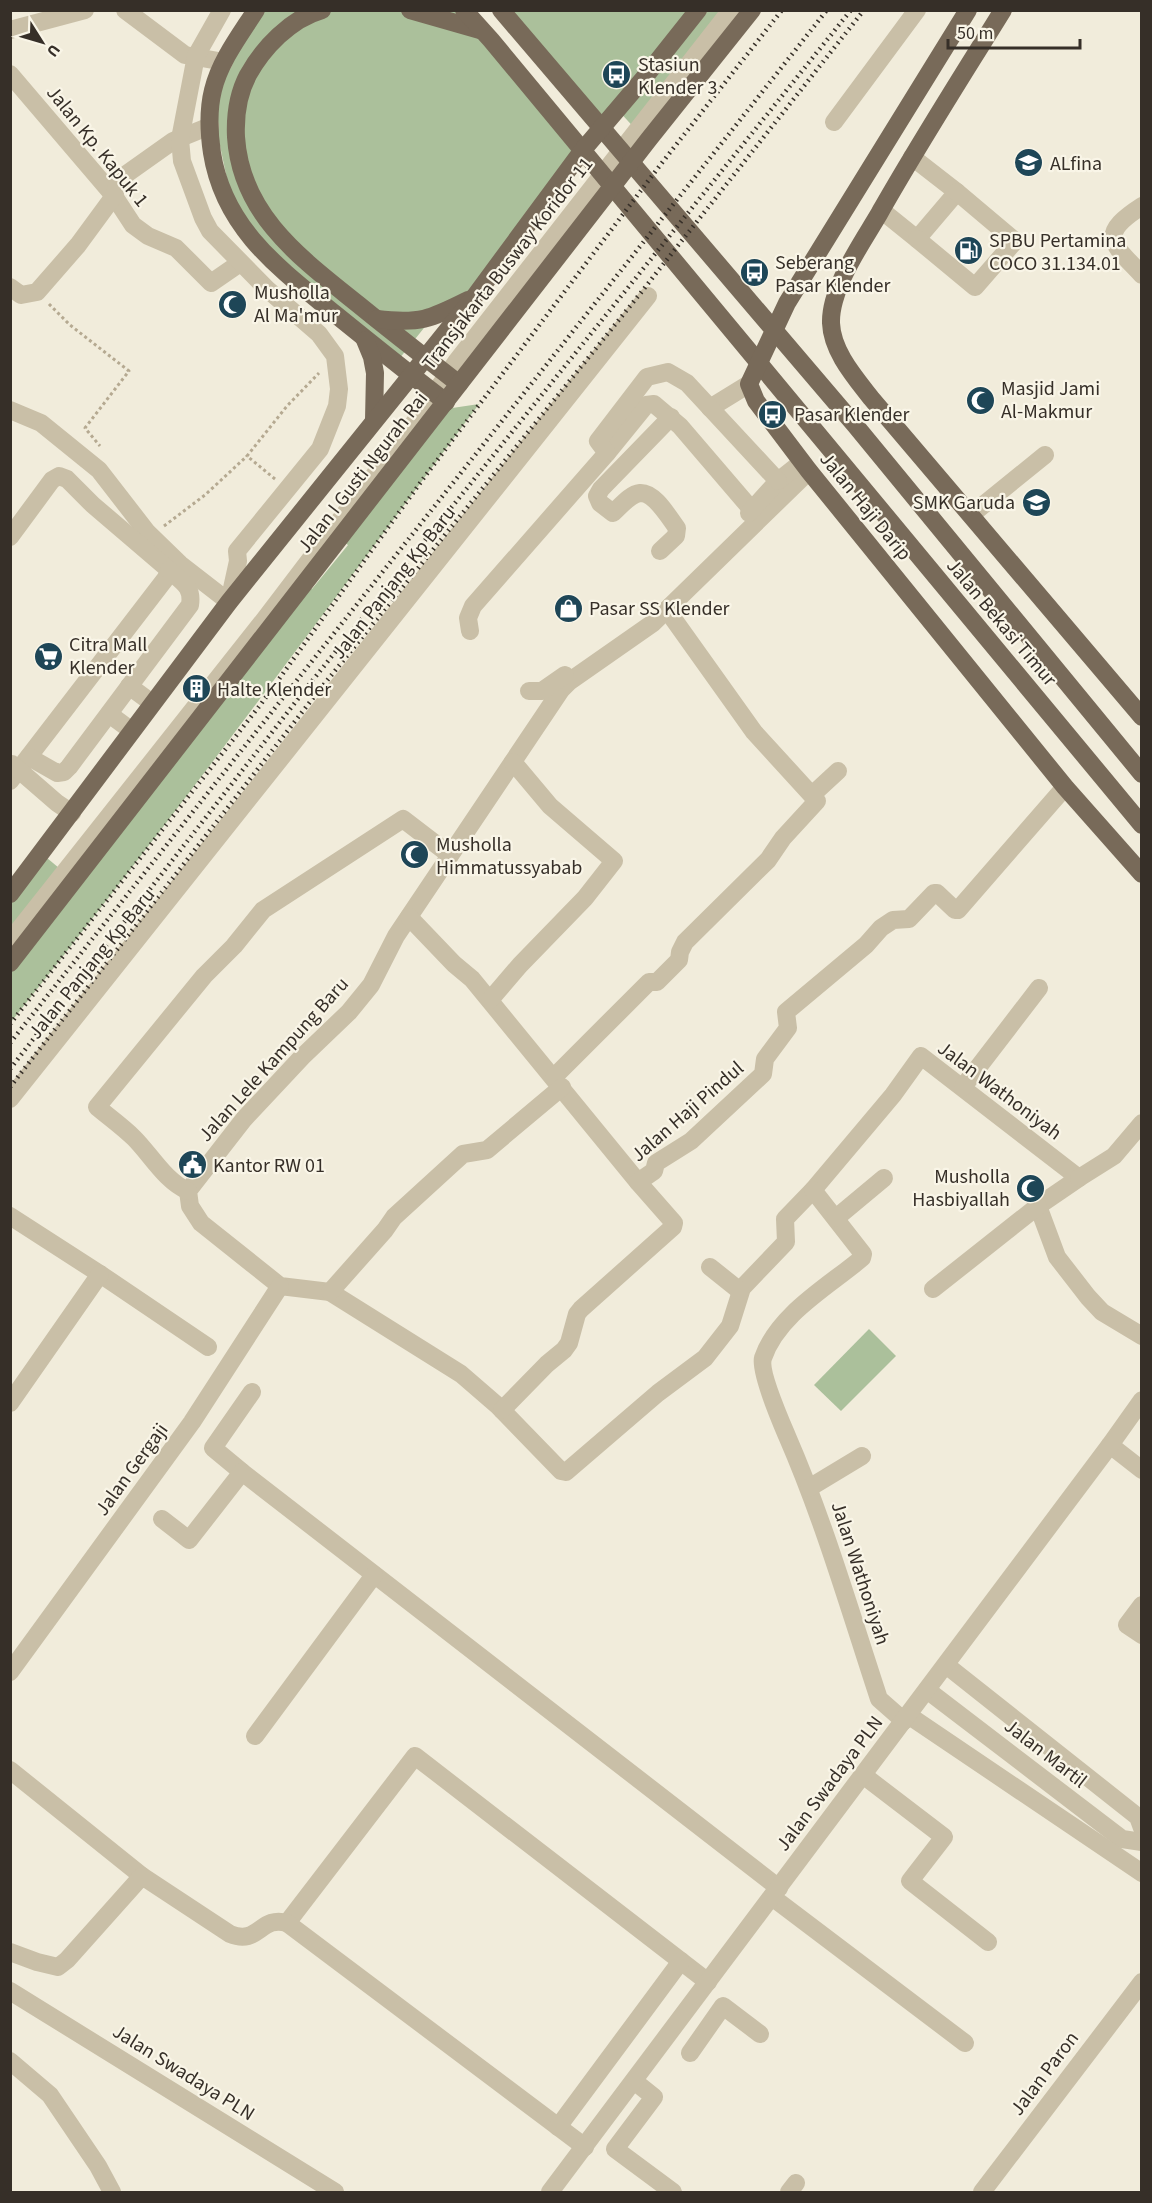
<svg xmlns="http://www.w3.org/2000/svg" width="1152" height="2203" viewBox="0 0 1152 2203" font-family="'Source Sans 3',sans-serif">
  <rect width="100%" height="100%" fill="#f1ecdb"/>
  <g fill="#abc09b">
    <polygon points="256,11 464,11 582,151 475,296 428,323 395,364 235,217 211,103"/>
    <polygon points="501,11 731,11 638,132 617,109 602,128"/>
    <path d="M479,404C325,612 172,820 11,1022V963L305,584L312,589L348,545L339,538L439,410Z"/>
    <polygon points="41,853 65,873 11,941 10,894"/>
    <polygon points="869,1329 896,1356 841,1411 814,1385"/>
  </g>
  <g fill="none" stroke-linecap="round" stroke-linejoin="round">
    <g stroke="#b5a991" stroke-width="3" stroke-dasharray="3 3" stroke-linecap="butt">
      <polyline points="49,304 70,325 129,371 85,428 100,446"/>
      <polyline points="275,479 247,456 287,406 319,373"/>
      <polyline points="164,526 205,495 247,456"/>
    </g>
    <g stroke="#c9bfa7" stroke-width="18">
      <polyline points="125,10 185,55 224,62"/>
      <polyline points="10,30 85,10"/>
      <polyline points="10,74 114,196 133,225 148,236 176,248 211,283 240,263"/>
      <polyline points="834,122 917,10"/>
      <path d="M1142,206C1097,235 1112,243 1142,275"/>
      <polyline points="881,210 917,239 957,192 912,157"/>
      <polyline points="917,239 975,287 1015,241 957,192"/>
      <polyline points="10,287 21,295 37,292 78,245 114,196 118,180 173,141 210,126"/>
      <polyline points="710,408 749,384"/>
      <polyline points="10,410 41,423 99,470 147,532 180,564 229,602 238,561 237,551 320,449 337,406 339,389 335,356 319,334 267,289 210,231 203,218 182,161 180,139 196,56 222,10"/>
      <polyline points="607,453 646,405 654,404 680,426 752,510"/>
      <polyline points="809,471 653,623 570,681 561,690 396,936 371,985 349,1012 302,1057 244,1119 188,1191 190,1206 201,1223 280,1286 330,1292 461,1374 498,1406 561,1471 566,1472 658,1393 705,1358 730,1326 742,1288 786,1242 785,1219 813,1190 893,1095 921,1056 1079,1178 1038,1206 1057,1257 1088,1297 1102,1312 1142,1336"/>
      <polyline points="749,513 778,481 802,462"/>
      <polyline points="971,515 1045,455"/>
      <polyline points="10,537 52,480 59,476 67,479 93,505 169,570 166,578 10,781"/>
      <path d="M660,551L676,536L677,528C669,518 655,492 640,493C630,494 620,507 613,513L600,503L597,496L601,489L671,417"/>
      <polyline points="470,631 468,618 473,606 607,453 598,441 647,377 668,372 687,383 778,481"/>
      <polyline points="129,686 152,703"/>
      <polyline points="529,691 542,691 565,675"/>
      <polyline points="109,714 132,731"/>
      <path d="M29,757L57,773L64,772L69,767L190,605C193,586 182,582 169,570"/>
      <polyline points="12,764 57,803 72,813"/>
      <polyline points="812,795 838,771"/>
      <polyline points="409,917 454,964 472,979 638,1182"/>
      <polyline points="10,941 264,620 420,415 456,362 731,10"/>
      <polyline points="490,1000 520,965 585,898 614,861 550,806 513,762"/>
      <polyline points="554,1077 649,982 657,982 679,960 680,952 685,942 768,860 783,838 817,801 754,732 667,610"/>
      <polyline points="963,1087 1039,988"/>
      <polyline points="10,1099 648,296"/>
      <polyline points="1079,1178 1114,1156 1142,1123"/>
      <path d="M813,1190L863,1254L862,1258C829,1286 778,1314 763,1358C759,1371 781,1422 787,1436C824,1521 850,1611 879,1699L904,1721"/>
      <path d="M188,1191C165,1181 151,1155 134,1138C123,1127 109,1117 97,1107L204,976L234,946L263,910L403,819L450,855"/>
      <polyline points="10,1216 100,1274 208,1347"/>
      <polyline points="836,1218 884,1178"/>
      <polyline points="710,1267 740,1291"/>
      <polyline points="933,1289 1038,1206"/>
      <polyline points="330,1292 385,1230 394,1217 463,1154 487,1150 562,1087"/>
      <polyline points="10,1403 100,1274"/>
      <polyline points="502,1410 547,1364 564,1350 569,1343 577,1314 581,1309 673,1227 674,1223 638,1182 654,1171 656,1163 691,1141 763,1074 765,1059 788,1028 786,1012 866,945 881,928 893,920 909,919 934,893 937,893 955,910 958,910 1065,787"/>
      <polyline points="1110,1445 1142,1470"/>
      <polyline points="242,1472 213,1448 252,1392"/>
      <polyline points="809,1488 862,1456"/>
      <polyline points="162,1519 189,1540 242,1472 779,1888"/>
      <polyline points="1142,1605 1127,1625 1142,1635"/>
      <polyline points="946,1665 1138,1817 1142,1828"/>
      <polyline points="10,1672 192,1422 280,1286"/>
      <polyline points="927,1690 1122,1839 1142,1842"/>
      <polyline points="908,1715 1142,1873"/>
      <polyline points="255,1736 374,1575"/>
      <polyline points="10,1770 142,1876"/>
      <polyline points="863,1775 944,1837 910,1881 988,1942"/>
      <polyline points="772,1897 965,2043"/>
      <polyline points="287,1923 415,1756 708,1982"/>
      <path d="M10,1952L37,1962L58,1967L67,1960L142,1876L230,1934C259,1946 260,1915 287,1923L585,2147"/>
      <polyline points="10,1991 335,2192"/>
      <polyline points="690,2053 723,2006 760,2034"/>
      <polyline points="10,2061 50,2095 98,2166 112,2192"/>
      <polyline points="634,2081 654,2097 615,2149 673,2192"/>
      <polyline points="558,2127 681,1961"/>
      <polyline points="550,2192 1110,1445 1142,1400"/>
      <polyline points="789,2192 796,2183"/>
      <polyline points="982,2192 1142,1982"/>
    </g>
    <g stroke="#786a59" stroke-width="18">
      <path d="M256,10C240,35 220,61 213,90C208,110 209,133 212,153C224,229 280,269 335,314C372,344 408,373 446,402"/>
      <path d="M322,10C290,19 263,48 248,75C238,94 235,116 236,137C241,216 302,259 359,305C392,332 426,358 459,384"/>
      <polyline points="410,10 480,30"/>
      <polyline points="464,10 491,40 1142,825"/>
      <polyline points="501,10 855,425 1142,774"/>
      <polyline points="968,10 787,303 749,384 756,401 809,471 1065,787 1142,874"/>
      <path d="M1003,10C961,78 918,145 879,214C862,243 830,288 831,323C832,351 854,376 871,398L1142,717"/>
      <path d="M377,319C421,324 430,319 468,300"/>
      <polyline points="365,340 372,357 375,373 374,420"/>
      <polyline points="10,894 229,602 475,296 582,151 644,78 698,10"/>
      <polyline points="10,963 649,139 752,10"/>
    </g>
    <g stroke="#362f28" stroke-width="4.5" stroke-dasharray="1.5 4.5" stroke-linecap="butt">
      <polyline points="10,1024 261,704 423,479 661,164 782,10"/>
      <polyline points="10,1043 827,10"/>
      <polyline points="10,1069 308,686 851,10"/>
      <polyline points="10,1087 317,693 639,295 864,10"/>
    </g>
  </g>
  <defs>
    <symbol id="bus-disc" viewBox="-11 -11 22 22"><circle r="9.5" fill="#1e4657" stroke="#f9f5e7"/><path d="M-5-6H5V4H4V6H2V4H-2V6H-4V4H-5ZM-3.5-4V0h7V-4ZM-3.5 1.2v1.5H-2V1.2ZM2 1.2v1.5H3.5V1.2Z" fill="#fff"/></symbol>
    <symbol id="school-disc" viewBox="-11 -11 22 22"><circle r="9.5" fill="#1e4657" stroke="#f9f5e7"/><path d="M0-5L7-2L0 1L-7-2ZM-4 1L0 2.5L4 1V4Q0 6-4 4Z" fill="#fff"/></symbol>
    <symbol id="fuel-disc" viewBox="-11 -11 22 22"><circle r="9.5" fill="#1e4657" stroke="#f9f5e7"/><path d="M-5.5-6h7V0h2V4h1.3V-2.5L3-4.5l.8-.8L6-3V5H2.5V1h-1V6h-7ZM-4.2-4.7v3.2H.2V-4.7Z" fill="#fff"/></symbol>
    <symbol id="mosque-disc" viewBox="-11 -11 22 22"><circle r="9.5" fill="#1e4657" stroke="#f9f5e7"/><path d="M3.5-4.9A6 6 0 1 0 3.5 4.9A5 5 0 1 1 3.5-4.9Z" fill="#fff"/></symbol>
    <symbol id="shop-disc" viewBox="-11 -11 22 22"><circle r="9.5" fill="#1e4657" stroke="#f9f5e7"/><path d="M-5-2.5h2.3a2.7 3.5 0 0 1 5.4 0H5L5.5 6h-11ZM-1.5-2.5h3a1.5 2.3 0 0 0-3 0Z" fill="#fff"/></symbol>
    <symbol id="supermarket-disc" viewBox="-11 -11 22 22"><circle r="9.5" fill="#1e4657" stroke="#f9f5e7"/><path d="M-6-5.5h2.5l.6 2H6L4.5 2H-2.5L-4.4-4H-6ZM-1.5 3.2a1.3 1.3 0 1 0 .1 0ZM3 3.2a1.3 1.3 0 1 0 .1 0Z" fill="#fff"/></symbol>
    <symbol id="building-disc" viewBox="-11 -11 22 22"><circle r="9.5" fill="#1e4657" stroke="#f9f5e7"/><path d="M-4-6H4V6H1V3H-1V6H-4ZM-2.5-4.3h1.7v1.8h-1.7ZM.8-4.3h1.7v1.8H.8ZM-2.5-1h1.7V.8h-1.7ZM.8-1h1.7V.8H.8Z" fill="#fff"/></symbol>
    <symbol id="civic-disc" viewBox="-11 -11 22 22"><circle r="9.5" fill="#1e4657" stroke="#f9f5e7"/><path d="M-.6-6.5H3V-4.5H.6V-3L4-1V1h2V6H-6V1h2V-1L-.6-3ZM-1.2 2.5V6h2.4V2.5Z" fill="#fff"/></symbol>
  </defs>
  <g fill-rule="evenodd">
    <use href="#bus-disc" x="600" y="58" width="33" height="33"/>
    <use href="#school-disc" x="1012" y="146" width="33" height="33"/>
    <use href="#fuel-disc" x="952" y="234" width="33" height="33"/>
    <use href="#bus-disc" x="738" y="256" width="33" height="33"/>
    <use href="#mosque-disc" x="216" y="288" width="33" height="33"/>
    <use href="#mosque-disc" x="964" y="384" width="33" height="33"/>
    <use href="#bus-disc" x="756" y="398" width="33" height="33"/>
    <use href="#school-disc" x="1020" y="486" width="33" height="33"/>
    <use href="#shop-disc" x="552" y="592" width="33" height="33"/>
    <use href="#supermarket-disc" x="32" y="640" width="33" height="33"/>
    <use href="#building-disc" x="180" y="672" width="33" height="33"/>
    <use href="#mosque-disc" x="398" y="838" width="33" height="33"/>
    <use href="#civic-disc" x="176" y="1148" width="33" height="33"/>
    <use href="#mosque-disc" x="1014" y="1172" width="33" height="33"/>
  </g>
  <g text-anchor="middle" stroke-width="4.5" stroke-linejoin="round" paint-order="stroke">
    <g font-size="20" fill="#362f28" stroke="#f9f5e7" text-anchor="start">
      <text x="638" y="71">Stasiun<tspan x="638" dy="23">Klender 3</tspan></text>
      <text x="1050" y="170">ALfina</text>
      <text x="989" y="247">SPBU Pertamina<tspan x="989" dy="23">COCO 31.134.01</tspan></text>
      <text x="775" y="269">Seberang<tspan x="775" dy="23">Pasar Klender</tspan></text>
      <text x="254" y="299">Musholla<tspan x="254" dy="23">Al Ma'mur</tspan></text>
      <text x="1001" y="395">Masjid Jami<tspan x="1001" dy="23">Al-Makmur</tspan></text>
      <text x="794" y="421">Pasar Klender</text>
      <text x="1015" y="509" text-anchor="end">SMK Garuda</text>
      <text x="589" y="615">Pasar SS Klender</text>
      <text x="69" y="651">Citra Mall<tspan x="69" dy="23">Klender</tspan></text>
      <text x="217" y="696">Halte Klender</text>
      <text x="436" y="851">Musholla<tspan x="436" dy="23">Himmatussyabab</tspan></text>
      <text x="213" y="1172">Kantor RW 01</text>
      <text x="1010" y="1183" text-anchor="end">Musholla<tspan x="1010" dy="23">Hasbiyallah</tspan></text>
    </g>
    <g font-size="20" fill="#362f28" stroke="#f9f5e7">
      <text transform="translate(98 146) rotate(51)" y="7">Jalan Kp. Kapuk 1</text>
      <text transform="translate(507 263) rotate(-52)" y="7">Transjakarta Busway Koridor 11</text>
      <text transform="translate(362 472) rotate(-52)" y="7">Jalan I Gusti Ngurah Rai</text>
      <text transform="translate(866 506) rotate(51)" y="7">Jalan Haji Darip</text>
      <text transform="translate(393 582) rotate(-52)" y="7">Jalan Panjang Kp Baru</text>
      <text transform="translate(1002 622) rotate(50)" y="7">Jalan Bekasi Timur</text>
      <text transform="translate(91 963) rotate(-51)" y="7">Jalan Panjang Kp Baru</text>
      <text transform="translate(273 1059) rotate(-48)" y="7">Jalan Lele Kampung Baru</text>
      <text transform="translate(1000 1090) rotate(37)" y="7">Jalan Wathoniyah</text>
      <text transform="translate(687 1111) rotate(-41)" y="7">Jalan Haji Pindul</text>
      <text transform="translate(131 1469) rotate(-54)" y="7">Jalan Gergaji</text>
      <text transform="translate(861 1573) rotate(72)" y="7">Jalan Wathoniyah</text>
      <text transform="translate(1046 1753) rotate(38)" y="7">Jalan Martil</text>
      <text transform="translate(829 1783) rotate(-53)" y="7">Jalan Swadaya PLN</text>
      <text transform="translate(184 2072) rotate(32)" y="7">Jalan Swadaya PLN</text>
      <text transform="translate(1044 2073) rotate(-53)" y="7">Jalan Paron</text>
    </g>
  </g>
  <rect width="1152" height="2203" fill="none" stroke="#362f28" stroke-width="24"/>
  <g transform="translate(42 42) rotate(127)" stroke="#f9f5e7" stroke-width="4.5" paint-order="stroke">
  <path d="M0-4.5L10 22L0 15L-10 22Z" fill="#362f28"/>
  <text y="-9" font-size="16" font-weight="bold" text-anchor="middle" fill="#362f28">U</text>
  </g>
  <path d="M948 39v9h132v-9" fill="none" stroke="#362f28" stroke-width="3"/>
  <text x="957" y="39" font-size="18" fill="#362f28" stroke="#f9f5e7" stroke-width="4.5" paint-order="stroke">50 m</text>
</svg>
